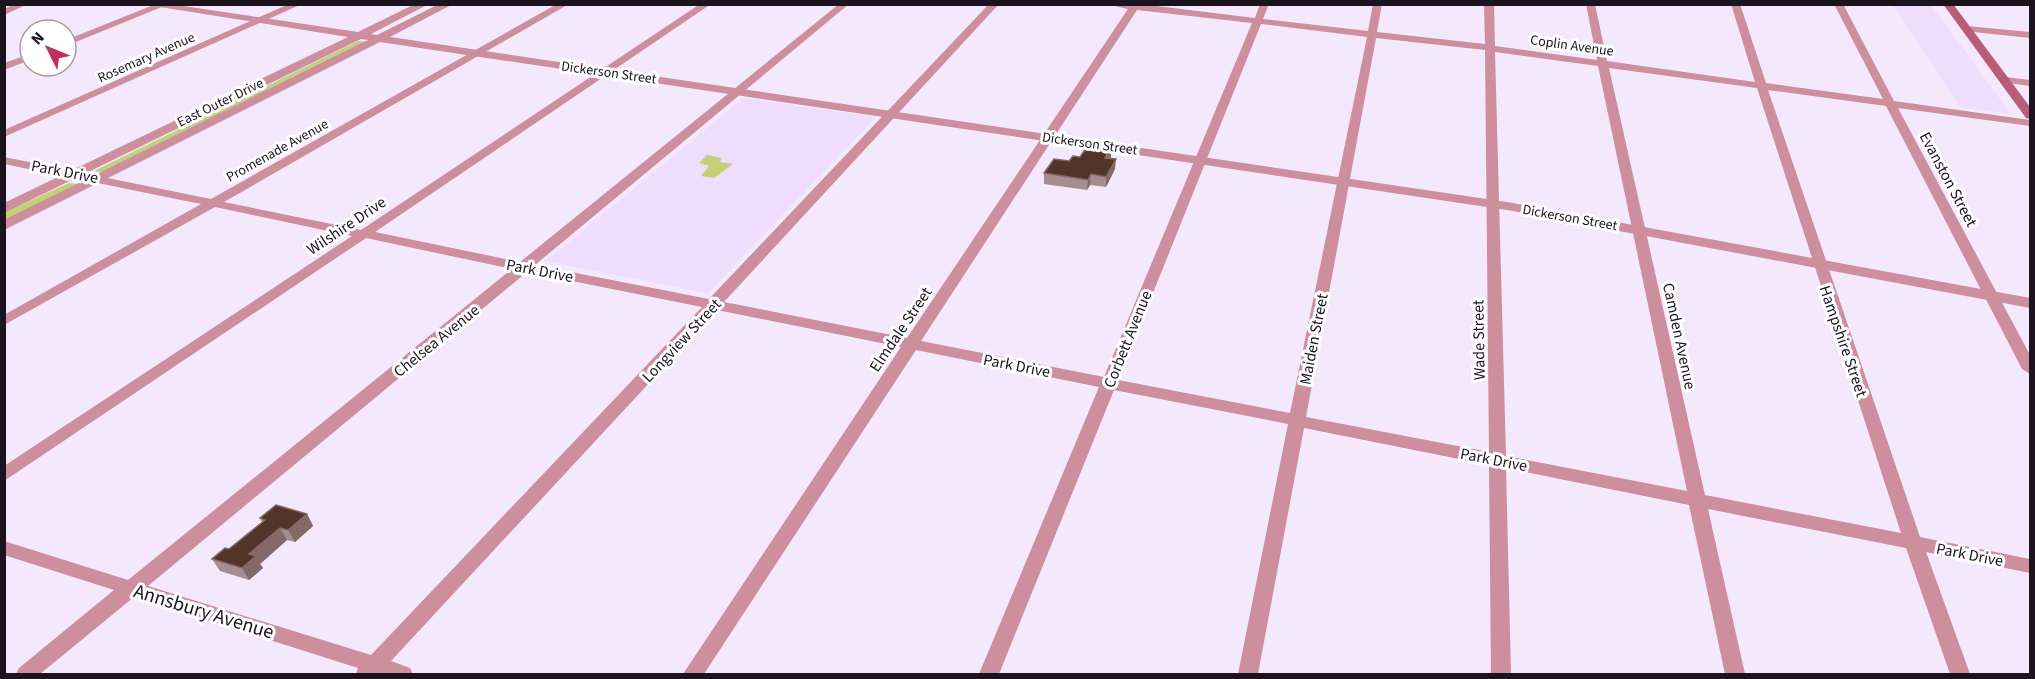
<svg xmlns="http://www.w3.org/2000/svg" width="2035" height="679" viewBox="0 0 2035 679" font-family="'Source Sans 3',sans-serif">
  <rect width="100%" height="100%" fill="#f4e8fc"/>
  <g fill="#efddfd">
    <polygon points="1893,5 1931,5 2011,114 1960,107"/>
    <polygon points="743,98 876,117 708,293 546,261"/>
  </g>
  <g fill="#c4cf79">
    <polygon points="358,41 367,42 103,173 94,171"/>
    <polygon points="707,155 722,158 720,162 733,164 714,178 701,176 709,166 699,163"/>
    <polygon points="69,183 77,184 5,222 5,212"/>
  </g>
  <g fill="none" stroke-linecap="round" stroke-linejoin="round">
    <g fill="#cd8e9e" fill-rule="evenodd">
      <polygon points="15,4 28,4 4,15 4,9"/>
      <polygon points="156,4 169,4 66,46 66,40"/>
      <polygon points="289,4 302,4 4,137 4,130"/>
      <path d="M557,4H569L224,202L361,230L700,4H711L375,232L520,262L839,4H849L535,265L709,299L989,4H999L724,302L907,338L1128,9L1105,4H1140L1255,18L1260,4H1269L1263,19L1368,31L1373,4H1382L1377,32L1485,44L1484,4H1494L1495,46L1597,60L1586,4H1595L1607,61L1755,82L1731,4H1740L1766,83L1883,99L1834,4H1843L1894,101L2030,120V126L1898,108L2030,355V374L2022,369L1886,106L1768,90L1920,537L2030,559V573L1926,552L1970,674H1950L1906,548L1708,509L1745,674H1725L1689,505L1506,468L1511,674H1491L1489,465L1304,428L1258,674H1238L1288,424L1114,390L999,674H979L1099,387L916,350L704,674H683L901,347L717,310L391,661L410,668L413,674H356L358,668L134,597L40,674H16L19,668L114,590L4,555V541L128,580L512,269L366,238L4,481V466L352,236L215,207L4,325V315L201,204L4,164V157L211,199ZM1137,10L1252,23L1104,377L921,341ZM1261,24L1367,37L1290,413L1118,380ZM1376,38L1485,50L1489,452L1306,417ZM1495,52L1598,66L1687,491L1506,456ZM1609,68L1757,88L1901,533L1705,495ZM527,272L702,307L371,655L148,586Z"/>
      <polygon points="1967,26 2030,32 2030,38 1964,31 1964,27"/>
      <polygon points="30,54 30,60 4,70 4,63"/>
      <polygon points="2005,77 2030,80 2030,86 2001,82 2001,78"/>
    </g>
    <polygon fill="#cd8e9e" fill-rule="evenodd" points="141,4 170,4 358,32 415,4 427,5 371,34 377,35 439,4 453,4 390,37 1507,202 2030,298 2030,308 1507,210 380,42 4,230 4,220 368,40 361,39 4,213 4,203 348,37"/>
    <polygon fill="#b75d78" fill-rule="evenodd" points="1943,4 1953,4 2030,107 2030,119 2026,118"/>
  </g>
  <g fill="#a48e92">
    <polygon points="1111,147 1110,158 1115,169 1106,187 1090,185 1087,190 1044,184 1044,173 1080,157"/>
    <polygon points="307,514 313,526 295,542 287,540 260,564 263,568 249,580 220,571 212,559 229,549 262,522 260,518"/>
  </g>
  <g fill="#836a68">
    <polygon points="1111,147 1111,157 1105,168 1105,158"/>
    <polygon points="1116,159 1115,169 1106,187 1106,177"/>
    <polygon points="1091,174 1090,185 1087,190 1088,180"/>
    <polygon points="307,514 313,526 295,542 288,530"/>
    <polygon points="280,528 287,540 260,564 263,568 249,580 242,568 249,554"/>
  </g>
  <g fill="#533428" stroke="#836a68" stroke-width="1.5">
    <polygon points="1089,144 1111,147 1105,158 1116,159 1106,177 1091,174 1088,180 1044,173 1054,159 1069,161 1073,156 1080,157"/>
    <polygon points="276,505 307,514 288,530 280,528 249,554 256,556 242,568 212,559 225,548 229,549 265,520 260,518"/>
  </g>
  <g text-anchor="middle" stroke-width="6" stroke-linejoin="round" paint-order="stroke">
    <g font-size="14" fill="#1b141f" stroke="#fff">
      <text transform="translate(1572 45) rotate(8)" y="5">Coplin Avenue</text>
      <text transform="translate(146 57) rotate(-24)" y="5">Rosemary Avenue</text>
      <text transform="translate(609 72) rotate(8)" y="5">Dickerson Street</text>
      <text transform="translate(220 102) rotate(-26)" y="5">East Outer Drive</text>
      <text transform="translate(1090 143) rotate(8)" y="5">Dickerson Street</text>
      <text transform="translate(277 150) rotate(-29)" y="5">Promenade Avenue</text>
      <text transform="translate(1570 217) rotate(10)" y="5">Dickerson Street</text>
    </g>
    <g font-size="16" fill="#1b141f" stroke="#fff">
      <text transform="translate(65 171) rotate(11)" y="6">Park Drive</text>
      <text transform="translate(1949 179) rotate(62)" y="6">Evanston Street</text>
      <text transform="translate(346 225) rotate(-34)" y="6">Wilshire Drive</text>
      <text transform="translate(540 270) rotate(11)" y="6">Park Drive</text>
      <text transform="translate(900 329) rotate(-56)" y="6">Elmdale Street</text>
      <text transform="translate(1680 336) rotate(78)" y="6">Camden Avenue</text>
      <text transform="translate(1127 339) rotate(-68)" y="6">Corbett Avenue</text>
      <text transform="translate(1313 339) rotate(-79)" y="6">Maiden Street</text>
      <text transform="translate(436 340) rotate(-39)" y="6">Chelsea Avenue</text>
      <text transform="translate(681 340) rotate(-47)" y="6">Longview Street</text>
      <text transform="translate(1478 340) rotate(-91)" y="6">Wade Street</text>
      <text transform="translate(1844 341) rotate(71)" y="6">Hampshire Street</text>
      <text transform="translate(1017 365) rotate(11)" y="6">Park Drive</text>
      <text transform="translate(1494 459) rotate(11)" y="6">Park Drive</text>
      <text transform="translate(1970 554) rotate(11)" y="6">Park Drive</text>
    </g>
    <g font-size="20" fill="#1b141f" stroke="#fff">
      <text transform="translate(204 611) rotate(17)" y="7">Annsbury Avenue</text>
    </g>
  </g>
  <rect width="2035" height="679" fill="none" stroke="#1b141f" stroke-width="12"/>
  <g transform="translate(48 48) rotate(313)"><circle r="28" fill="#ffffff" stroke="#a4a1a5" stroke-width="1.5"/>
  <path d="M0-4.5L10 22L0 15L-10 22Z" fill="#bf305b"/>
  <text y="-9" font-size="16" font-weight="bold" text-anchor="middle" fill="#1b141f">N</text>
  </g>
</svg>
